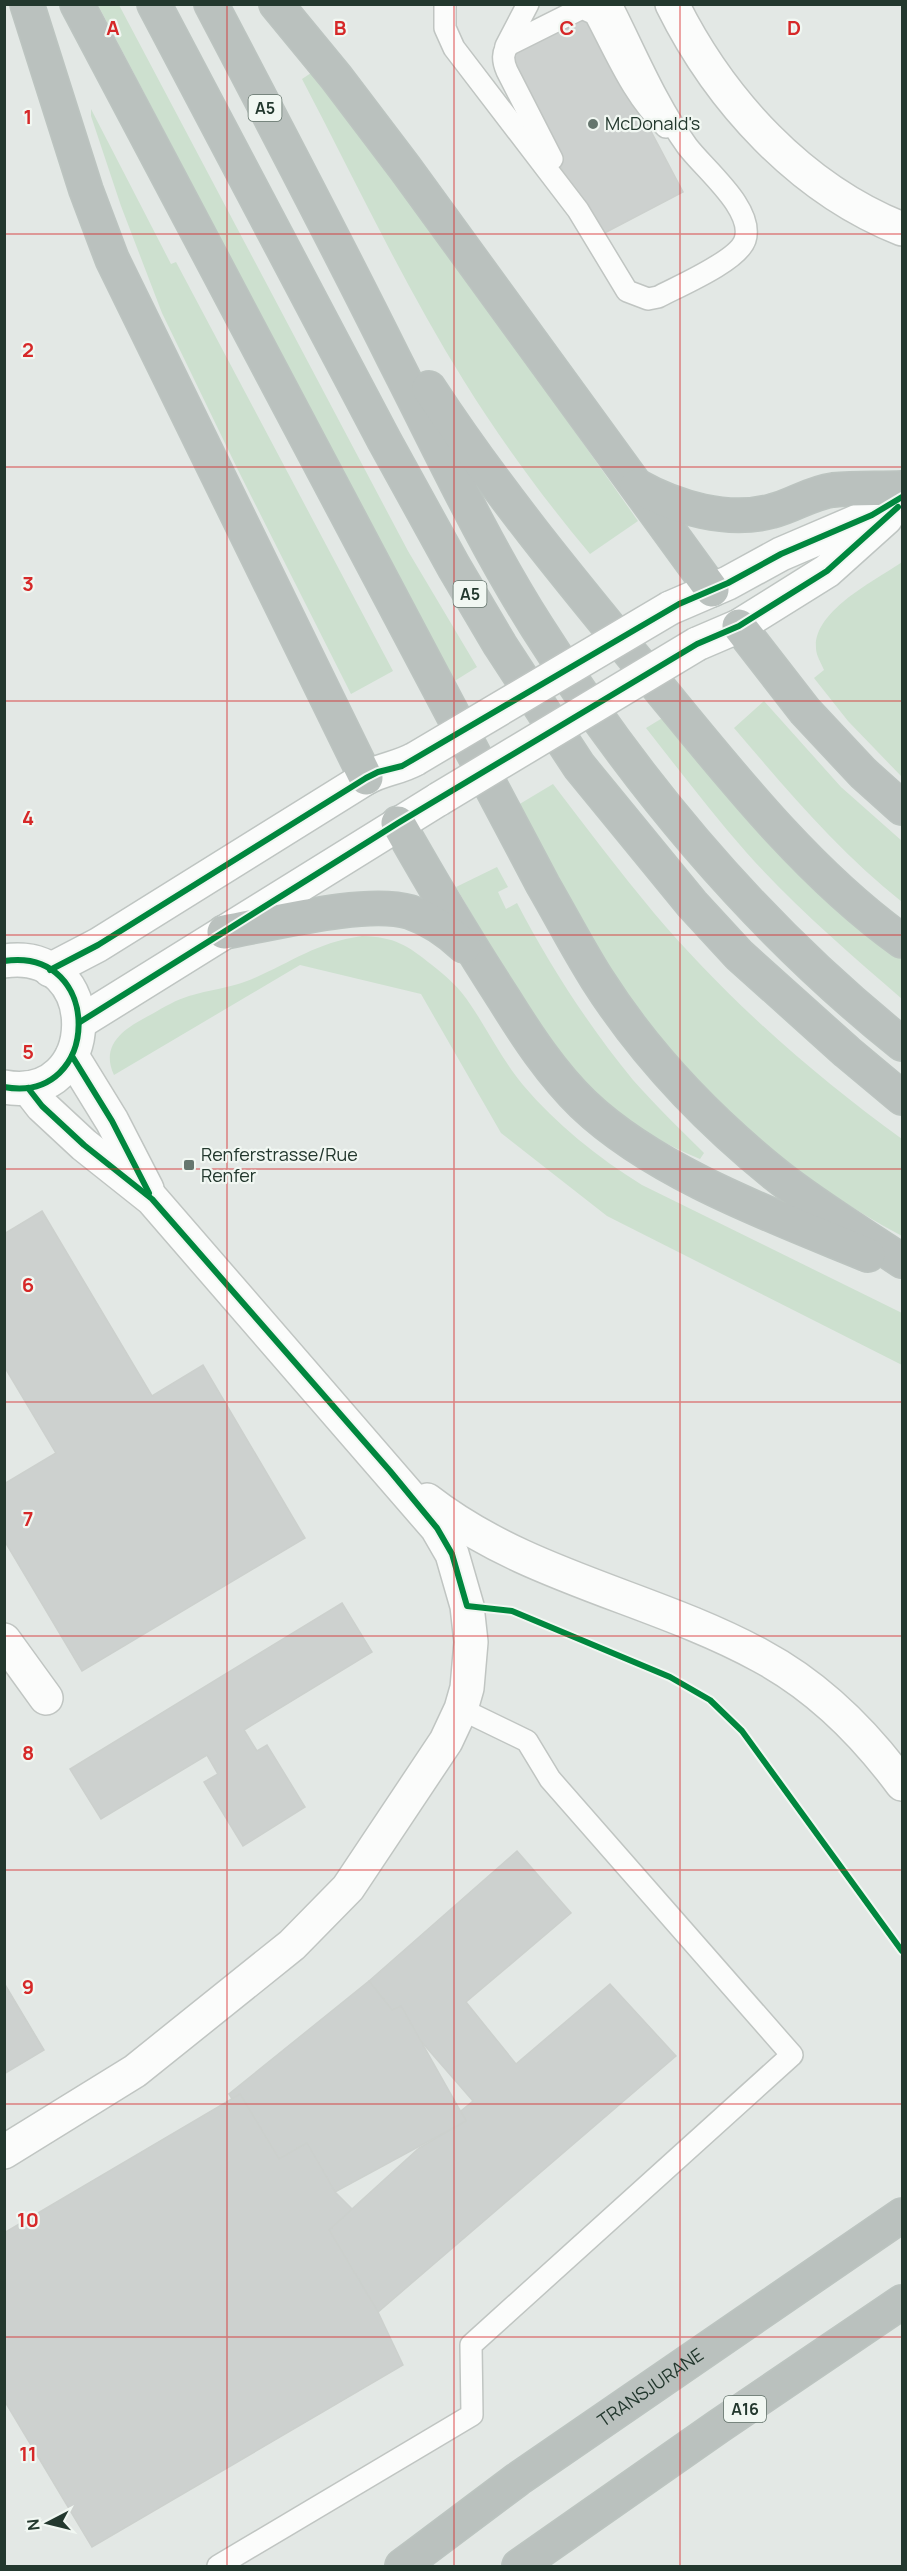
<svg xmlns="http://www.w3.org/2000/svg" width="907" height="2571" viewBox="0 0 907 2571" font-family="Manrope,sans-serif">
  <rect width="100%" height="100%" fill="#e3e8e5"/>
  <g fill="#cde0cf">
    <polygon points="98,5 119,5 408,551 477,667 453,682"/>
    <path d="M311,73L439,239L638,521L590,554C544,499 502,442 464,381C404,285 355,180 302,79Z"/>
    <polygon points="91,109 171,264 176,262 393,671 351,694 238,470 162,313 121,206 91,116"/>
    <path d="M902,562V777L848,721L814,678L824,670C821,663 816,655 816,648C813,611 876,580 902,562Z"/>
    <path d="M764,701L841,787L902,841V902C839,852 786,789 734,728Z"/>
    <path d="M664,717L875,939L902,960V999C848,952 794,906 746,852C711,812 679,770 646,728Z"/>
    <path d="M553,784C586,827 619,871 654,913C726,998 812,1074 902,1139V1236C792,1177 700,1096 627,994C585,935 552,869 518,805Z"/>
    <path d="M497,867L508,887L498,892L506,909L517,903C550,966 588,1025 633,1080C655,1105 680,1129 704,1153L700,1159C660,1142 620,1120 589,1088C533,1031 496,955 456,887Z"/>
    <path d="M362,936C395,937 407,945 432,965C446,976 460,988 470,1004C488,1030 502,1060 523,1085C557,1125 597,1157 642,1185L902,1313V1365L607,1216L501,1133L421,994L300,965L114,1075C99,1043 127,1027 152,1014C164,1007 176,1000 189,996C209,990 228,988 247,981C290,964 313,943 362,936Z"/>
  </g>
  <g fill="#cdd1cf" stroke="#ccd0cd" stroke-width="1.5">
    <polygon points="588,12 683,192 597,237 504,56"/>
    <polygon points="42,1211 152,1396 203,1365 305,1538 82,1671 4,1540 4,1484 56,1453 4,1366 4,1234"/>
    <polygon points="342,1603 372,1652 244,1730 257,1751 267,1745 305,1807 243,1846 204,1782 218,1774 207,1755 101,1819 70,1769"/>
    <polygon points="517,1851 571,1913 466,2002 516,2064 610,1984 676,2056 378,2312 329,2230 419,2148 466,2121 461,2111 473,2101 420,2040 401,2006 392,2010 369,1981"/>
    <polygon points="369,1981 392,2010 401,2006 466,2121 335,2192 307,2143 279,2159 240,2094 232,2099 229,2094"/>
    <polygon points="4,1983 44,2050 4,2074"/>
    <polygon points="240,2094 279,2159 307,2143 335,2192 352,2209 329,2230 378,2312 403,2365 92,2547 4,2400 4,2233"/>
  </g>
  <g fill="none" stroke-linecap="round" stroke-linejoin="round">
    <defs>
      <g id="service">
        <path d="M445,4V28L454,48L578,210L627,291L648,299L658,297C679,286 738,261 745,240C755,209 704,169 687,146C656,103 635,51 611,4"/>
        <polyline points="506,46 528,4"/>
        <path d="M552,159L507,71C503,62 501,51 510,44L582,8L595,14C616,53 633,96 666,127"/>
        <polyline points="218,2566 472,2415 471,2345 792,2055 550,1779 527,1741 461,1709"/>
      </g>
      <g id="minor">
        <path d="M672,4C720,101 801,189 902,229"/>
        <polyline points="72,1056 112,1121 147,1189"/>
        <path d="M427,1500C526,1577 653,1597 761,1656C817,1686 865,1734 902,1784"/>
        <polyline points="4,1640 46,1698"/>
        <polyline points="4,2152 135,2071 292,1945 348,1888 446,1741 461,1709 467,1688 471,1642 467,1606 452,1554 437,1528 152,1199 84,1145 42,1106 28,1088"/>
      </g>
      <g id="secondary">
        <polyline points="670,608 728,583 781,554 872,515 902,497"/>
        <polyline points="697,644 739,626 827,571 886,518"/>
        <path d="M4,961C105,946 102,1105 4,1087"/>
        <path d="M50,970L98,945L366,778C382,769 399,768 415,759"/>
        <polyline points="80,1022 439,799"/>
      </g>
      <g id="motorway">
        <polyline points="27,4 86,190 112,259 366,778"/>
        <path d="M77,4L543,885C561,916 578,949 597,979C644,1053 707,1119 775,1174C815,1206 860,1233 902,1261"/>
        <polyline points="154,4 384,440 454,567 500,645 579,766 692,904 739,955 847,1052 902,1098"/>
        <path d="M211,4C273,122 335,240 394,359C440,449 483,542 537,627C637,785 757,928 902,1044"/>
        <polyline points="276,4 336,77 405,168 712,590"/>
        <path d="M429,388C497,492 576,587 655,683C728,772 808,874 902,941"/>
        <path d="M637,486C676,508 728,523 772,511C793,506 810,493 833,490C856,488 880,489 902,488"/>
        <polyline points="739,626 805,711 863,773 902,808"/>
        <path d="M398,823C432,883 467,942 504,999C527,1036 552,1074 583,1104C655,1173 776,1217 868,1255"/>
        <path d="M224,932C271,924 366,899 410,912C430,919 449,932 464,946"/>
        <path id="s1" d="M402,2566L518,2479L902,2215"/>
        <polyline points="519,2566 719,2426 902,2302"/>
      </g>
    </defs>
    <use href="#service" stroke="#c0c5c2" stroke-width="24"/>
    <use href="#minor" stroke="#c0c5c2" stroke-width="36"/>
    <use href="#secondary" stroke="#bfc5c2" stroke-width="36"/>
    <use href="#motorway" stroke="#bcc4c0" stroke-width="36"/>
    <use href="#service" stroke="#fbfcfb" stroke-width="21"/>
    <use href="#minor" stroke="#fbfcfb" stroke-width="33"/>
    <use href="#secondary" stroke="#fbfcfb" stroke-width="33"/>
    <use href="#motorway" stroke="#bac1be" stroke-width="33"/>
    <defs>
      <g id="secondary-bridge">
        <polyline points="415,759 670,608"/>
        <polyline points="439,799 697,644"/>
      </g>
    </defs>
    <use href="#secondary-bridge" stroke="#bfc5c2" stroke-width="36" stroke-linecap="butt"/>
    <use href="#secondary-bridge" stroke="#fbfcfb" stroke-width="33"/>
    <defs>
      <g id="cycleway">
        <path d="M4,961C105,946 102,1105 4,1087"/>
        <polyline points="50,970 98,945 366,778 378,772 402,766 679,604 728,583 781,554 872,515 902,497"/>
        <polyline points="80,1022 398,823 697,644 739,626 827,571 898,507"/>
        <polyline points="72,1056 112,1121 149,1193"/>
        <polyline points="28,1088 42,1106 84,1145 152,1199 390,1471 437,1528 452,1554 467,1606 512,1611 670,1677 710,1700 742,1731 902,1951"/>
      </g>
    </defs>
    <use href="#cycleway" stroke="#f1f7f2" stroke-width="10"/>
    <use href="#cycleway" stroke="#00873e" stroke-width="6"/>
  </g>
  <path fill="none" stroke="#d62828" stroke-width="1.5" stroke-opacity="0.55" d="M227,4V2566M454,4V2566M680,4V2566M4,234H902M4,467H902M4,701H902M4,935H902M4,1169H902M4,1402H902M4,1636H902M4,1870H902M4,2104H902M4,2337H902"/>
  <g fill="#66766e" stroke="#f1f7f2" stroke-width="2">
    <circle cx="593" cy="124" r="6"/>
    <rect x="183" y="1159" width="12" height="12" rx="3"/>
  </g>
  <g text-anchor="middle" stroke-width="4.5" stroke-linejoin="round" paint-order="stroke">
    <g fill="#f1f7f2" stroke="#617169" stroke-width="1.5">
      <rect x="248.5" y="95" width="33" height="26" rx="4.5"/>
      <rect x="453.5" y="581" width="33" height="26" rx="4.5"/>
      <rect x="724" y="2396" width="42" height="26" rx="4.5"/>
    </g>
    <g font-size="16" font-weight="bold" fill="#23382e">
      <text x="265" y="114">A5</text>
      <text x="470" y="600">A5</text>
      <text x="745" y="2415">A16</text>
    </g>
    <g font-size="18" fill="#23382e" stroke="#f1f7f2" text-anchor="start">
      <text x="605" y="130">McDonald's</text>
      <text x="201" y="1161">Renferstrasse/Rue<tspan x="201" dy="21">Renfer</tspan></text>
    </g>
    <g font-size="18" fill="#23382e" stroke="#f1f7f2">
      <text dy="6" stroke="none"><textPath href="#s1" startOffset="306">TRANSJURANE</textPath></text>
    </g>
  </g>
  <g font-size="20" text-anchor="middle" font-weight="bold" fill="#d62828" stroke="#f1f7f2" stroke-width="4.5" stroke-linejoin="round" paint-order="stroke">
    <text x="113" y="35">A</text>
    <text x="340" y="35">B</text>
    <text x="567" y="35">C</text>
    <text x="794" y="35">D</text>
    <text x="28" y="124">1</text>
    <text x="28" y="357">2</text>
    <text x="28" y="591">3</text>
    <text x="28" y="825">4</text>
    <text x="28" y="1059">5</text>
    <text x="28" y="1292">6</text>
    <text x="28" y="1526">7</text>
    <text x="28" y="1760">8</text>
    <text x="28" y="1994">9</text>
    <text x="28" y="2227">10</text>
    <text x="28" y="2461">11</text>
  </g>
  <rect width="907" height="2571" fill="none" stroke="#23382e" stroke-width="12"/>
  <g transform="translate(48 2523) rotate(263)" stroke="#f1f7f2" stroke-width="4.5" paint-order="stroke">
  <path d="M0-4.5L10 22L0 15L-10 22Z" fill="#23382e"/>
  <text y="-9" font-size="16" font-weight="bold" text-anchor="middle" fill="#23382e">N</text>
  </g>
</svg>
